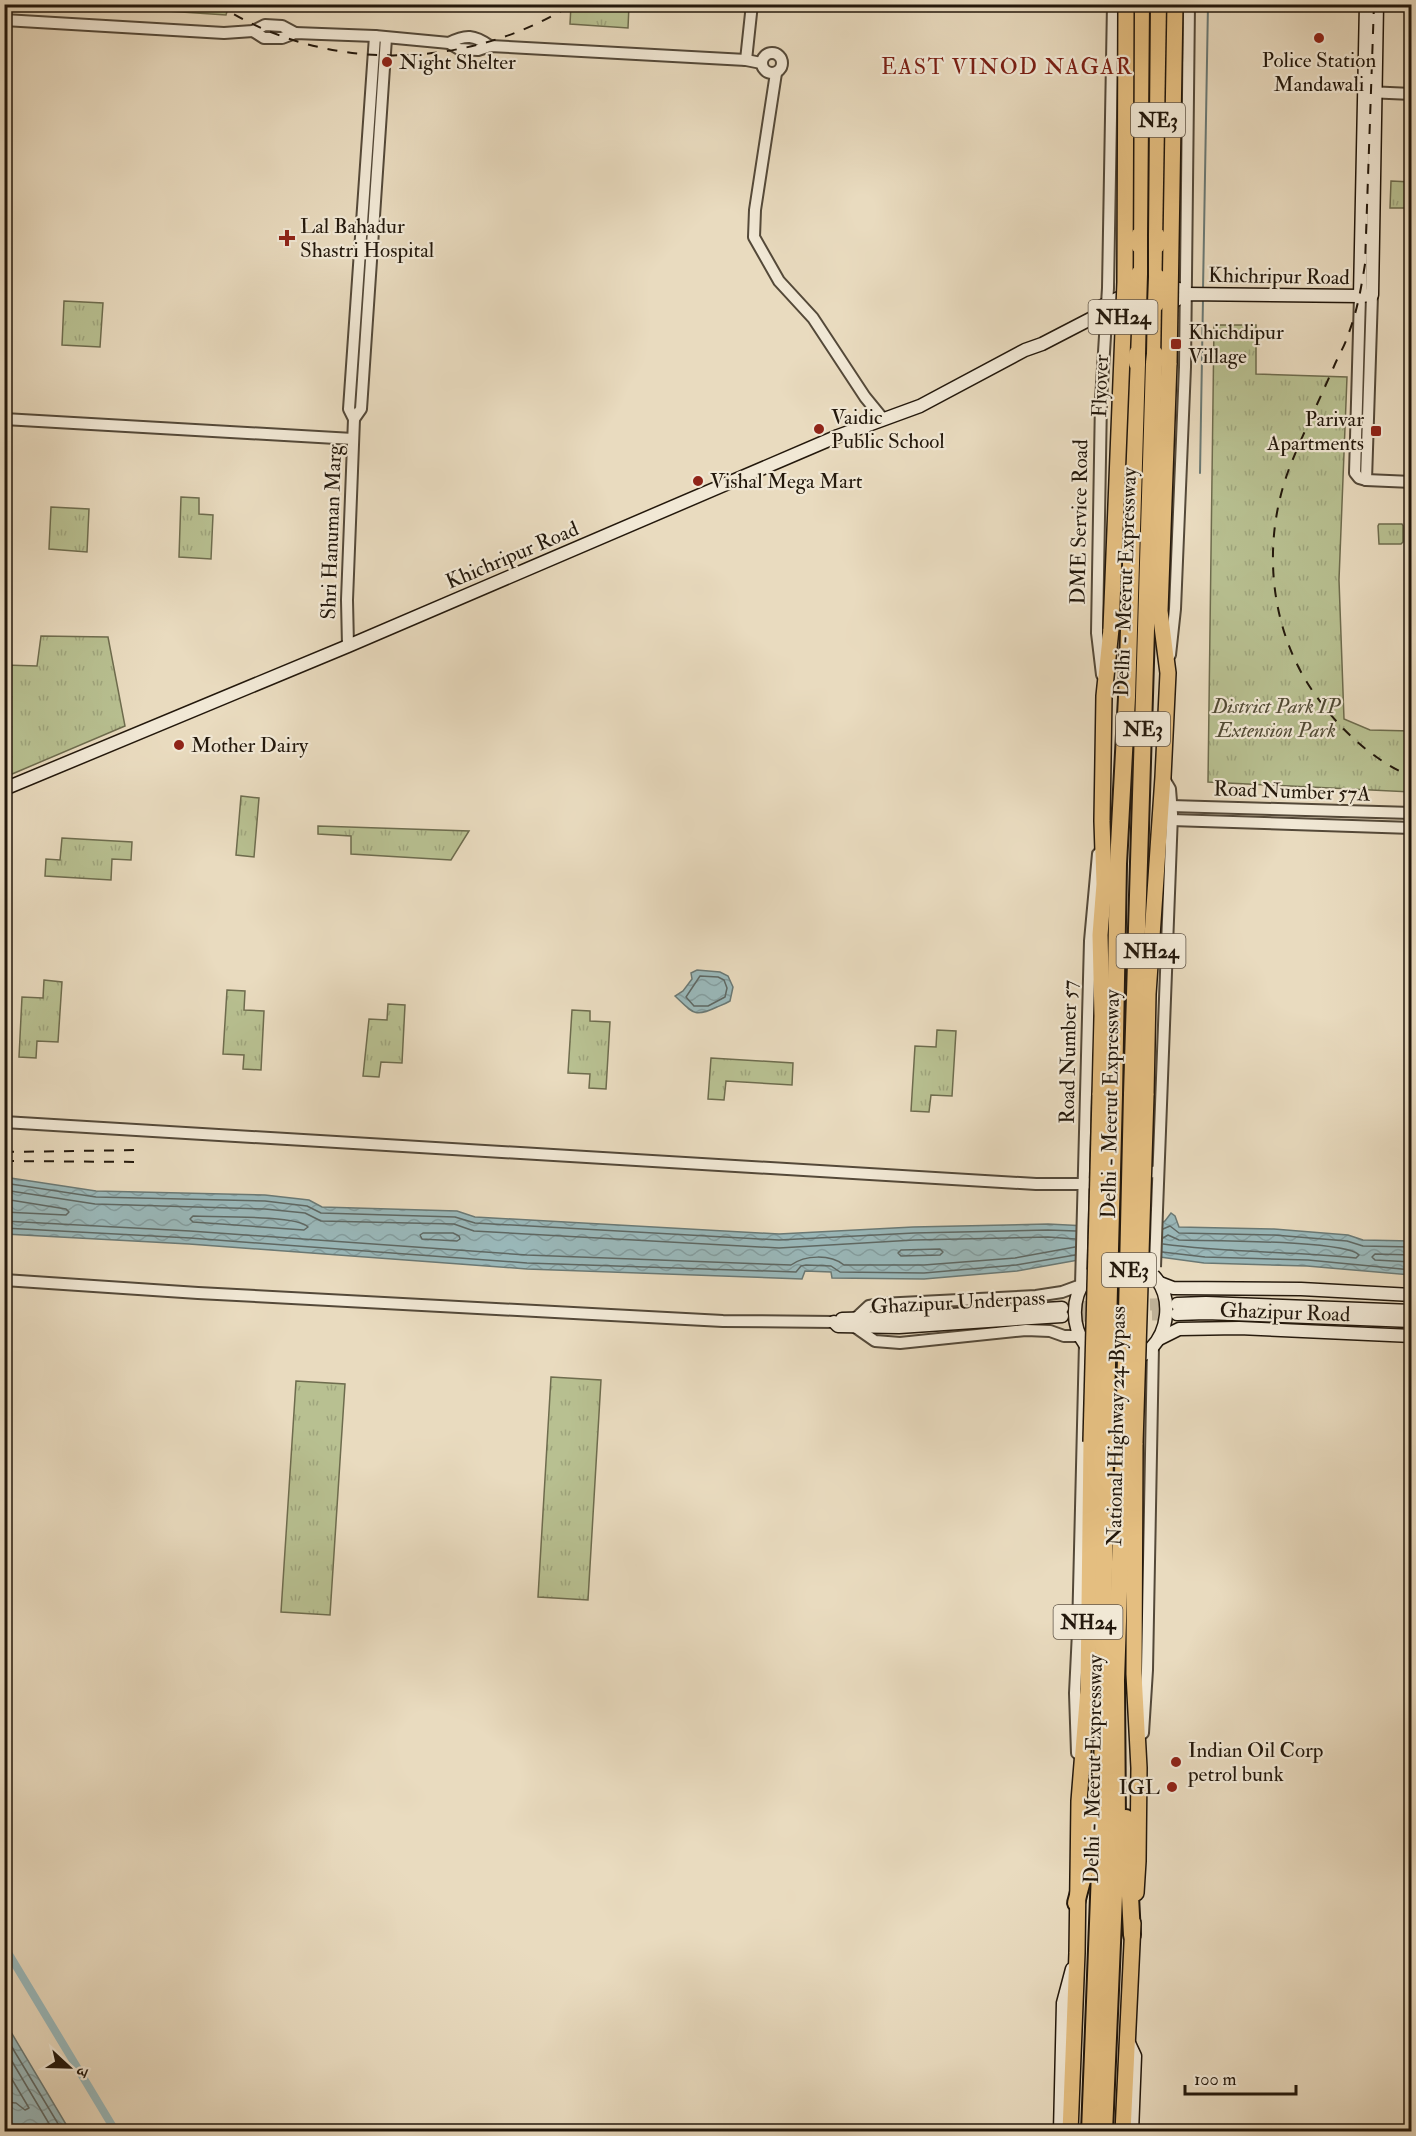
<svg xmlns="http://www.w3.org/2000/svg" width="1416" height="2136" viewBox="0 0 1416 2136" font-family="'IM FELL Double Pica','Noto Serif Devanagari',serif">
  <defs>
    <pattern id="park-tufts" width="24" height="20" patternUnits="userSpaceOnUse" patternTransform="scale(1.5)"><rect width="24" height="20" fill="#b8c091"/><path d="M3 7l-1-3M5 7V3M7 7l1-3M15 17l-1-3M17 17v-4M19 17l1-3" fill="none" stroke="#9ea47c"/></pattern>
    <pattern id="water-waves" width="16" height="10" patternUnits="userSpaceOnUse" patternTransform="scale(1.5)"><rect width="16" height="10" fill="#9ab9bb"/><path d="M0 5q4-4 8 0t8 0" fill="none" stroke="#849ea0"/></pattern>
  </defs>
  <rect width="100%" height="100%" fill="#e9dbbf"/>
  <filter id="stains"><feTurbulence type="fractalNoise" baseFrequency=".00333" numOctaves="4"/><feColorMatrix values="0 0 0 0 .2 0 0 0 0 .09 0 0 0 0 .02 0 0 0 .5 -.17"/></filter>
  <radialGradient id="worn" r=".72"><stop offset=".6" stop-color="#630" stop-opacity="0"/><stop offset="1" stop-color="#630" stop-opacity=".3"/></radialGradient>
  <g fill="url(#park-tufts)" stroke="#6e6c4e" stroke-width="1.5">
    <polygon points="106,4 229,4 229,5 226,15 106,7"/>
    <polygon points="571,5 629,5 628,28 570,24"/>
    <polygon points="1391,181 1411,182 1411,208 1390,208"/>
    <polygon points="64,301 103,303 100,347 62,345"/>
    <polygon points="1214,325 1256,325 1256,374 1347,377 1339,580 1344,719 1370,730 1411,731 1411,792 1208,782"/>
    <polygon points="181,497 199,498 199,514 213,515 211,559 179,557"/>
    <polygon points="51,507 89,509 87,552 49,549"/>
    <polygon points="1379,524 1402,524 1403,526 1403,542 1401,544 1379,544 1378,526"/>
    <polygon points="41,636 108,637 125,726 5,777 5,665 37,666"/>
    <polygon points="241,796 259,798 254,857 236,855"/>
    <polygon points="318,826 469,831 451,860 351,854 351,836 318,834"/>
    <polygon points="62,838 132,842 131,860 112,859 111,880 45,876 46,859 60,860"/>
    <polygon points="44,980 62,982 58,1042 37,1041 36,1058 19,1057 22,997 43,998"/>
    <polygon points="227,990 245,991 244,1010 264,1011 261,1070 243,1069 244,1055 223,1054"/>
    <polygon points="388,1004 405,1005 402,1063 381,1062 379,1077 363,1076 369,1019 387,1020"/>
    <polygon points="572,1010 590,1011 590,1021 610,1022 606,1089 589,1088 590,1074 568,1073"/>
    <polygon points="937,1030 956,1031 952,1096 931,1095 929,1112 911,1111 915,1046 936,1047"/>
    <polygon points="711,1058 793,1063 792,1085 726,1081 724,1100 708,1099"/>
    <polygon points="551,1377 601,1380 588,1600 538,1597"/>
    <polygon points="296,1381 345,1384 330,1615 281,1612"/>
  </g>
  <g fill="url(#water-waves)" stroke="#6a7975" stroke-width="1.5">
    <path d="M697,970L720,972L728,976L733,987L730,1001C725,1004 722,1005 717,1007C694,1018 693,1013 675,996L683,991L692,979L691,973Z"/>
    <polygon points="4,1177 96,1191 265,1195 309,1200 322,1207 457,1211 475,1217 779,1234 913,1227 1048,1224 1107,1227 1154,1227 1165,1221 1171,1213 1175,1216 1179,1227 1274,1229 1348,1235 1363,1240 1411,1241 1411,1275 1307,1266 1204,1263 1123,1252 1017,1271 924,1279 832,1278 831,1272 805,1271 802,1279 527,1269 189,1244 5,1234"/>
    <polygon points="4,2022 5,2022 70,2131 11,2131 5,2120"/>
  </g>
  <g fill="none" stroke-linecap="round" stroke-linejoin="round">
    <g stroke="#5e6864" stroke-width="1.5">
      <polygon points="700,976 718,977 724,980 727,988 725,997 708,1006 694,1006 686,997"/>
      <polyline points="4,1183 96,1197 265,1201 307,1206 321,1213 455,1217 475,1223 779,1240 914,1233 1048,1230 1076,1231"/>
      <polyline points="4,1190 95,1204 265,1209 305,1213 321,1221 454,1224 474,1231 779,1248 914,1240 1048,1237 1075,1239"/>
      <polyline points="4,1199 66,1209 69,1212 66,1215 4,1212"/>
      <path d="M193,1216C213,1217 298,1215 308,1227L304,1230L193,1222L190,1219Z"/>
      <path d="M4,1221L190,1231L527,1255L791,1265C805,1255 830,1254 844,1265H924L1015,1258L1075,1247"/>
      <polyline points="4,1228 190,1238 527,1263 796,1272 801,1266 806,1265 831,1266 840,1272 924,1273 1016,1265 1075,1255"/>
      <polyline points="1163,1229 1170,1226 1179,1233 1274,1235 1347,1241 1363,1246 1412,1247"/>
      <polygon points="423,1233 453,1233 459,1236 460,1239 457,1241 422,1239 420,1235"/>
      <path d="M1163,1244C1227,1253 1292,1251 1356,1258L1359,1255C1346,1240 1207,1241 1179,1240L1168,1235L1163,1238"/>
      <polygon points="940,1249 943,1252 940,1255 901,1256 898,1253 901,1250"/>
      <polyline points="1162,1252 1205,1257 1308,1260 1412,1270"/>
      <polyline points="1412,1255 1375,1254 1372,1257 1375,1260 1412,1262"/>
      <polyline points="4,2034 63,2132"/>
      <polyline points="4,2048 54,2132"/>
      <polyline points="4,2066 29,2108 25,2110 16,2103 4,2102"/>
    </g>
    <g stroke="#6a7975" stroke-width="2">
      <polyline points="1203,290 1208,4"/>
      <polyline points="1200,473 1203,299"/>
    </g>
    <polyline stroke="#9ab9bb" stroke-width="8" points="4,1946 116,2132"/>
    <g stroke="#c1b49b" stroke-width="12" stroke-dasharray="12 6" stroke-linecap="butt">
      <polyline points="1132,1305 1175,1304"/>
      <polyline points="1062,1308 1103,1306"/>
      <polyline points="1062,1316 1175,1314"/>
    </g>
    <defs>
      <g id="tertiary">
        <polyline points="4,20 224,33 253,31 265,25 282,26 295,33"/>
        <polyline points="253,31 264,38 282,38 295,33 375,36 449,43 459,49 478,50 490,46 746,60 761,63"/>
        <path d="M449,43C466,34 474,35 490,46"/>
        <circle cx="772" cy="63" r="10"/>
        <polyline points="746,60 752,4"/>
        <polyline points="776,73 755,210 754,237 779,281 813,318 865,397 883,419"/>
        <polyline points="1367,92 1412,94"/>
        <polyline points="1360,296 1355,473 1359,478 1366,480 1412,482"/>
        <polyline points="4,419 353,439"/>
        <polyline points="354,419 361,409 386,38"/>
        <polyline points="1366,480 1372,295"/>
        <polyline points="348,646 347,600 354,419 349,409 375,36"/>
        <polyline points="1170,655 1175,609 1185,367 1189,4"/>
        <polyline points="1102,675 1097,633 1101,400 1108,288 1113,4"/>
        <polyline points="1171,806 1412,813"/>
        <polyline points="1171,820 1412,828"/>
        <polyline points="4,1122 1036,1184 1084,1184 1102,1181"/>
        <polyline points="1138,1175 1158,1171"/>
        <polyline points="1157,1210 1172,814 1170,789 1163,777"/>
        <polyline points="4,1280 198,1293 723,1321 834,1322"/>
        <polyline points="855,1319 869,1306 881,1304 1036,1296 1062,1292 1081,1285 1090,941 1098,854"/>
        <polyline points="855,1327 875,1341 900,1343 1026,1330 1050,1331 1064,1336 1081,1336"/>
        <polyline points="1143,1733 1147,1670 1153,1346"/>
        <polyline points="1077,1753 1075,1693 1078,1632 1085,1343"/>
      </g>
      <g id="secondary">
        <polyline points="1360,296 1366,4"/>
        <polyline points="1098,308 1123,296 1179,289 1186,294"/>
        <polyline points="4,789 348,646 838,436 920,406 1025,350 1042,344 1100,314 1123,306 1176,300 1186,294 1360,296 1372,295 1377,4"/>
        <path d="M1120,1261C1190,1267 1174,1366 1116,1361C1062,1357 1059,1268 1120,1261Z"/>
        <polyline points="1160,1283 1173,1288 1301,1289 1412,1295"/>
        <polyline points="1177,1304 1206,1303 1412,1311"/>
        <polyline points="1177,1314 1206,1313 1412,1321"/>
        <polyline points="842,1319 918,1317 1062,1308"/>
        <polyline points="834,1322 838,1326 899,1327 1062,1316"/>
        <polyline points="1159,1339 1179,1329 1239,1328 1412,1336"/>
        <polyline points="1128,2041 1135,2056 1132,2132"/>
        <polyline points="1060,2132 1063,2003 1072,1969"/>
      </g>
      <g id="trunk">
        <polyline points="1100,1095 1102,1016 1100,935 1104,884 1102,821 1104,696 1111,629"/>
        <polyline points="1146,1095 1148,994 1163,777 1168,673 1160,611 1169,363"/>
        <polyline points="1135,1443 1134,1674 1139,1768 1138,1861 1136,1893"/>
        <polyline points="1070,2132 1077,1953 1079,1801 1088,1689 1091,1442"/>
        <polyline points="1123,2132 1133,1923"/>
      </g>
      <g id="motorway">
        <polyline points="1139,236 1141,4"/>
        <polyline points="1157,236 1159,4"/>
        <polyline points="1139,274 1139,245"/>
        <polyline points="1157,277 1157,245"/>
        <polyline points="1137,354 1138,309"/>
        <polyline points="1155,354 1156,304"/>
        <polyline points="1114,1095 1118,864 1127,697 1137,363"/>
        <polyline points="1132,1095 1154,363"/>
        <polyline points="1126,1818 1132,1935"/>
        <polyline points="1076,1903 1087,1862 1091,1816"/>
        <polyline points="1090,2132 1102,1819 1105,1442"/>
        <polyline points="1104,2132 1117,1825 1116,1680 1124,1444"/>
      </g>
    </defs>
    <use href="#tertiary" stroke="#544939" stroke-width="14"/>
    <use href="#secondary" stroke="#23180c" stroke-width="15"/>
    <use href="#trunk" stroke="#23180c" stroke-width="18"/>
    <use href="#motorway" stroke="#23180c" stroke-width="20"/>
    <use href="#tertiary" stroke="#f1e8d5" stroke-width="10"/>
    <use href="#secondary" stroke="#f1e8d5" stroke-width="12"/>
    <use href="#trunk" stroke="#e4be80" stroke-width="15"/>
    <use href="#motorway" stroke="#e4be80" stroke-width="16"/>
    <g stroke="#23180c" stroke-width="2" stroke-dasharray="10 10" stroke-linecap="butt">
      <path d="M217,4C324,74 466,71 573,4"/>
      <path d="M1374,4L1365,264C1361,289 1357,312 1348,335C1345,345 1339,355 1335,364C1320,399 1303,433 1289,469C1263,538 1268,620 1308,684C1333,723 1368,758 1412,777"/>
      <polyline points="4,1152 142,1150"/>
      <polyline points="4,1161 143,1162"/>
    </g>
    <defs>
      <polyline id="tertiary-bridge" points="1155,1267 1157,1210"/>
      <g id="trunk-bridge">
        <polyline points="1169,363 1175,4"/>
        <polyline points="1111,629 1125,282 1126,4"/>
        <polyline points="1091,1442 1100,1095"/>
        <polyline points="1135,1443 1146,1095"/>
      </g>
      <g id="motorway-bridge">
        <polyline points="1139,245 1139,236"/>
        <polyline points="1157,245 1157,236"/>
        <polyline points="1156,304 1157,277"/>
        <polyline points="1138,309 1139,274"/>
        <polyline points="1137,363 1137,354"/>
        <polyline points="1154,363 1155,354"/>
        <polyline points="1105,1442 1114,1095"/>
        <polyline points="1124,1444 1132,1095"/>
      </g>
    </defs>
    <use href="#tertiary-bridge" stroke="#544939" stroke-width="14" stroke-linecap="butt"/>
    <use href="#trunk-bridge" stroke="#23180c" stroke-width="18" stroke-linecap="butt"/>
    <use href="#motorway-bridge" stroke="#23180c" stroke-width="20" stroke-linecap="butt"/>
    <use href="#tertiary-bridge" stroke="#f1e8d5" stroke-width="10"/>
    <use href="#trunk-bridge" stroke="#e4be80" stroke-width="15"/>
    <use href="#motorway-bridge" stroke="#e4be80" stroke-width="16"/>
  </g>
  <g fill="#8f2418" stroke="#f1e8d5" stroke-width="2">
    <circle cx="1319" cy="38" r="6"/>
    <circle cx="387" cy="62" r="6"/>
    <path d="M284 229h6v6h6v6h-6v6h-6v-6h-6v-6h6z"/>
    <rect x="1170" y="338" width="12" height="12" rx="3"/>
    <circle cx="819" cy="429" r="6"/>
    <rect x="1370" y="425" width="12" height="12" rx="3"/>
    <circle cx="698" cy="481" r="6"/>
    <circle cx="179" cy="745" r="6"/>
    <circle cx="1176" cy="1762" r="6"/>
    <circle cx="1172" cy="1787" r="6"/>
  </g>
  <g text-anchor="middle" stroke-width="4.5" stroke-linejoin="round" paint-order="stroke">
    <g fill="#f1e8d5" stroke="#615648" stroke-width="1.5">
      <rect x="1131" y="103" width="54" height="34" rx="4.5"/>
      <rect x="1088.5" y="300" width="69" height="34" rx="4.5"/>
      <rect x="1116" y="712" width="54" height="34" rx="4.5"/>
      <rect x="1116.5" y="934" width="69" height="34" rx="4.5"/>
      <rect x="1102" y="1253" width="54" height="34" rx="4.5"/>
      <rect x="1053.5" y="1605" width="69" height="34" rx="4.5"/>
    </g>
    <g font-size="20" font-weight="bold" fill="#23180c">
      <text x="1158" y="127">NE3</text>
      <text x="1123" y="324">NH24</text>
      <text x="1143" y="736">NE3</text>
      <text x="1151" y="958">NH24</text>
      <text x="1129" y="1277">NE3</text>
      <text x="1088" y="1629">NH24</text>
    </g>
    <g font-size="21" fill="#23180c" stroke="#f1e8d5" text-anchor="start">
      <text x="1319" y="67" text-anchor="middle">Police Station<tspan x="1319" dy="24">Mandawali</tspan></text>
      <text x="399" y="69">Night Shelter</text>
      <text x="300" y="233">Lal Bahadur<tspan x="300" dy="24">Shastri Hospital</tspan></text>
      <text x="1188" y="339">Khichdipur<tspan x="1188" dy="24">Village</tspan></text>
      <text x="831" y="424">Vaidic<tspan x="831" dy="24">Public School</tspan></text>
      <text x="1364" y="426" text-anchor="end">Parivar<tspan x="1364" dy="24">Apartments</tspan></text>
      <text x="710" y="488">Vishal Mega Mart</text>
      <text x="191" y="752">Mother Dairy</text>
      <text x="1188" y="1757">Indian Oil Corp<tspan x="1188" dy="24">petrol bunk</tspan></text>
      <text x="1160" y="1794" text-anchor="end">IGL</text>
    </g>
    <g font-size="21" fill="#23180c" stroke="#f1e8d5">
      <text transform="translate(1279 276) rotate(1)" y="7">Khichripur Road</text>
      <text transform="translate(1100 386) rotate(-88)" y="7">Flyover</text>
      <text transform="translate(1079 522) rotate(-89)" y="7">DME Service Road</text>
      <text transform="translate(331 532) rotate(-88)" y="7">Shri Hanuman Marg</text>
      <text transform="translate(512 555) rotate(-23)" y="7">Khichripur Road</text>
      <text transform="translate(1125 582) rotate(-88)" y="7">Delhi - Meerut Expressway</text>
      <text transform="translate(1292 791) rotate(2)" y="7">Road Number 57A</text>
      <text transform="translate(1068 1052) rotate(-89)" y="7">Road Number 57</text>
      <text transform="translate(1110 1104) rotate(-89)" y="7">Delhi - Meerut Expressway</text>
      <text transform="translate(958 1302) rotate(-3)" y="7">Ghazipur Underpass</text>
      <text transform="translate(1285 1312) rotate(2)" y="7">Ghazipur Road</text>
      <text transform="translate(1116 1426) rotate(-89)" y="7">National Highway 24 Bypass</text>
      <text transform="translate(1093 1769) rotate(-89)" y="7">Delhi - Meerut Expressway</text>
    </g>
    <g font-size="21" font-style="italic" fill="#504a34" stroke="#f1e8d5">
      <text x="1276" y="713">District Park IP<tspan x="1276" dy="24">Extension Park</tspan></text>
    </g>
    <g font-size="22" letter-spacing="1.5" fill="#7a1f14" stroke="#f1e8d5">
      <text x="1007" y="74">EAST VINOD NAGAR</text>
    </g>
  </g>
  <rect width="1416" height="2136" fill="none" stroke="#e9dbbf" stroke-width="24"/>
  <rect x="6" y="6" width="1404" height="2124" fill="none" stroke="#23180c" stroke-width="3"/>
  <rect x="12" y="12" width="1392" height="2112" fill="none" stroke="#23180c" stroke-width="1.5"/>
  <g transform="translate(69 2067) rotate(112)" stroke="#f1e8d5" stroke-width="4.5" paint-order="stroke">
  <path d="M0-4.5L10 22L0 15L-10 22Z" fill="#23180c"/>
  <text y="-9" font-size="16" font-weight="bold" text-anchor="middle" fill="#23180c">उ</text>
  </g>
  <path d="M1185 2085v9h111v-9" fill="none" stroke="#23180c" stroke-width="3"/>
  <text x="1194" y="2085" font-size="18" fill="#23180c" stroke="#f1e8d5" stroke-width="4.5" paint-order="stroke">100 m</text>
  <rect width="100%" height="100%" filter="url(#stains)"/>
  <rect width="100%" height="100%" fill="url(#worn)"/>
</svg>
